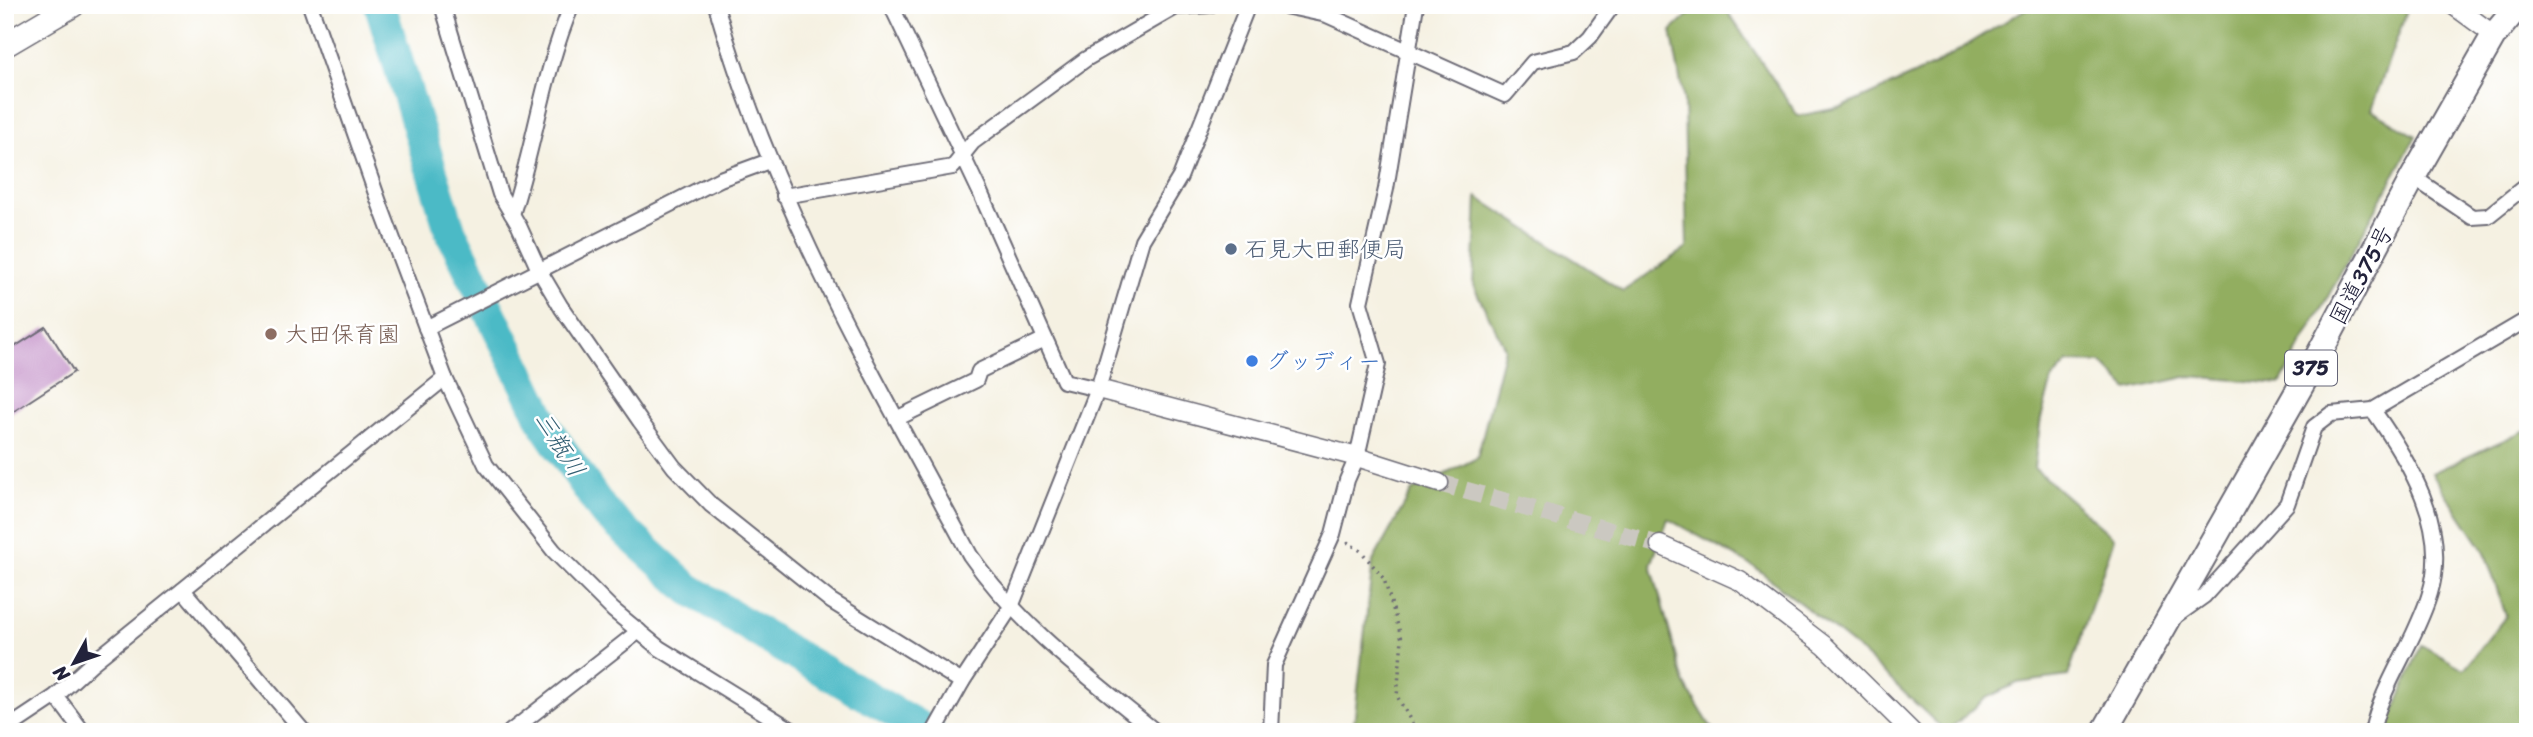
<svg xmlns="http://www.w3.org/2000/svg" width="2533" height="737" viewBox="0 0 2533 737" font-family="Sriracha,'Klee One',sans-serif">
  <rect width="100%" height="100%" fill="#fff"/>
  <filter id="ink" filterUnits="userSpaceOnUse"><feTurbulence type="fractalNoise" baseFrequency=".0143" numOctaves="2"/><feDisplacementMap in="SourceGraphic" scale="14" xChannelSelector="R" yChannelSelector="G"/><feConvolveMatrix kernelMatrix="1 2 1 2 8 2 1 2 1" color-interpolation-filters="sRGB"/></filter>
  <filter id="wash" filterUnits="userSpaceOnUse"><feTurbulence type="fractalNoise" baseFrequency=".00686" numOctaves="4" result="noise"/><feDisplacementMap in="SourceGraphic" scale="28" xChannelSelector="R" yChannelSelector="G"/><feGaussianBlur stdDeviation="1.57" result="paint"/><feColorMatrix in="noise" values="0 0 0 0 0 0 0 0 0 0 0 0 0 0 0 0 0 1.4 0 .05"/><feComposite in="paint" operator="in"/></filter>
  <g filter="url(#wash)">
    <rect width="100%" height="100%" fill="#f5f1e2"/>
    <g fill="#92ae60" stroke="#5a684e" stroke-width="2">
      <polygon points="1699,5 1723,5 1798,116 1843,107 1933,66 2032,5 2409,5 2371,110 2416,136 2280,384 2190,376 2128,390 2102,363 2068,362 2052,380 2041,418 2034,468 2114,538 2068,676 2017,683 1986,698 1946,732 1859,650 1756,568 1668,519 1651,565 1684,683 1714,732 1359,732 1354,723 1373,561 1412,491 1477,458 1505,348 1473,285 1477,197 1623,291 1687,248 1684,100 1671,31"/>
      <polygon points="2528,429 2528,732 2386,732 2421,645 2464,669 2506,616 2485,553 2432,473"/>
    </g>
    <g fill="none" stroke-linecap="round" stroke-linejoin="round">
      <polyline stroke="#4cbac6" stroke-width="32" points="380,5 450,230 547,429 604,512 688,588 787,650 929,732"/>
    </g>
    <g id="blocks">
      <polygon fill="#c493c9" points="46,327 74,372 5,417 5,353"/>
    </g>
  </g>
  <g filter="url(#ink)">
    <use href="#blocks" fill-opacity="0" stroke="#6c6a75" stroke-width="2"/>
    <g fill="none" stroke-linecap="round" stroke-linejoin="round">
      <polyline stroke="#cbc8c1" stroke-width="18" stroke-dasharray="18 9" stroke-linecap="butt" points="1439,483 1660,545"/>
      <defs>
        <g id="minor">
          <polyline points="310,5 380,205 445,378 486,465 554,551 613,610 659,648 795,732"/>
          <polyline points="442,5 500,194 519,226 539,270 561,307 640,421 674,467 711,505 831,601 962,682"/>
          <path d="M716,5C772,203 874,376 970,555C1019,626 1090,678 1156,732"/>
          <polyline points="891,5 980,192 1064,381 1098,389"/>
          <polyline points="1280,5 1327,15 1505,95 1533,62 1574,52 1590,37 1613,5"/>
          <polyline points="2413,177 2472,217 2488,216 2528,184"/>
          <polyline points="784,196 953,167 973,142 1086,59 1176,7 1210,5"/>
          <path d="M512,214C535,145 543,72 572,5"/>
          <polyline points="426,328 720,179 769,161"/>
          <polyline points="898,418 976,380 979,371 1045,339"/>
          <polyline points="183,590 304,732"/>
          <polyline points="2176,616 2204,596 2287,504 2314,427 2331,414 2373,410 2528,319"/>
          <polyline points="56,696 83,732"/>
          <polyline points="5,730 56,696 91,664 445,378"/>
          <polyline points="510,732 639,631"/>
          <polyline points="934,732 962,682 1011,607 1098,389 1142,240 1180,177 1248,5"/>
          <polyline points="1271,732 1274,665 1333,534 1347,480 1357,457 1378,364 1360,303 1386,189 1416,5"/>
          <path d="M2372,732C2379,697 2399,665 2414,633C2420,620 2426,607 2430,593C2450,527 2409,461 2373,410"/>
        </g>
        <g id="tertiary">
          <polyline points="2453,5 2494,35"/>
          <polyline points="1098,389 1357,457 1439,483"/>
          <polyline points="1660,545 1740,581 1825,646 1912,732"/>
        </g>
        <polyline id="primary" points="5,45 73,5"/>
        <polyline id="trunk" points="2104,732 2319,354 2413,177 2494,35 2519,5"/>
      </defs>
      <use href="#minor" stroke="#6c6a75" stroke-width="18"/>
      <use href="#tertiary" stroke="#6c6a75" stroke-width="21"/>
      <use href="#primary" stroke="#6c6a75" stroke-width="26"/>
      <use href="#trunk" stroke="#6c6a75" stroke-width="28"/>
      <polyline stroke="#6c6a75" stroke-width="3.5" stroke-dasharray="2 5" stroke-linecap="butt" points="1347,542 1361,551 1384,579 1402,639 1397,696 1417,732"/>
      <use href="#minor" stroke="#fff" stroke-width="14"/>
      <use href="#tertiary" stroke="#fff" stroke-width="18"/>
      <use href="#primary" stroke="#fff" stroke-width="23"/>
      <use href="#trunk" stroke="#fff" stroke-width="24"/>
    </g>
  </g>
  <circle fill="#5c6f8a" stroke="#fff" stroke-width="2.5" cx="1231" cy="249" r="7"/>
  <circle fill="#8d6e63" stroke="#fff" stroke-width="2.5" cx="271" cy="334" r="7"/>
  <circle fill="#3f7fe0" stroke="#fff" stroke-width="2.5" cx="1252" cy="361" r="7"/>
  <g text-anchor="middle" stroke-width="5" stroke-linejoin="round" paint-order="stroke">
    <rect fill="#fff" stroke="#646476" stroke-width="2" x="2285" y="350.5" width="52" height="35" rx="5"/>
    <g font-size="21" font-weight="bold" fill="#22223b">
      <text x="2311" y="375">375</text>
    </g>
    <g font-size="23" fill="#4e5e75" stroke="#fff" text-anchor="start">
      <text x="1245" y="257">石見大田郵便局</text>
    </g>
    <g font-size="23" fill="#22223b" stroke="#fff">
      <text transform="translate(2361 275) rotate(-62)" y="8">国道375号</text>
    </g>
    <g font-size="23" fill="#785e54" stroke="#fff" text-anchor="start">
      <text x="285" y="342">大田保育園</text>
    </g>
    <g font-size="23" fill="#366cbe" stroke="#fff" text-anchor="start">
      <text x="1266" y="369">グッディー</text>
    </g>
    <g font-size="24" font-style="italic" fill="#335f73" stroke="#fff">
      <text transform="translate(560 444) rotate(58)" y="8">三瓶川</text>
    </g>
  </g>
  <rect width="2533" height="737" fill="none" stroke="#fff" stroke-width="28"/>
  <g transform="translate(74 663) rotate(230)" stroke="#ffffff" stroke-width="5" paint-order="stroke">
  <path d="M0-5L12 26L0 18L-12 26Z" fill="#22223b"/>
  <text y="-10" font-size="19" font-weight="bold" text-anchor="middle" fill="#22223b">N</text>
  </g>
</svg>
